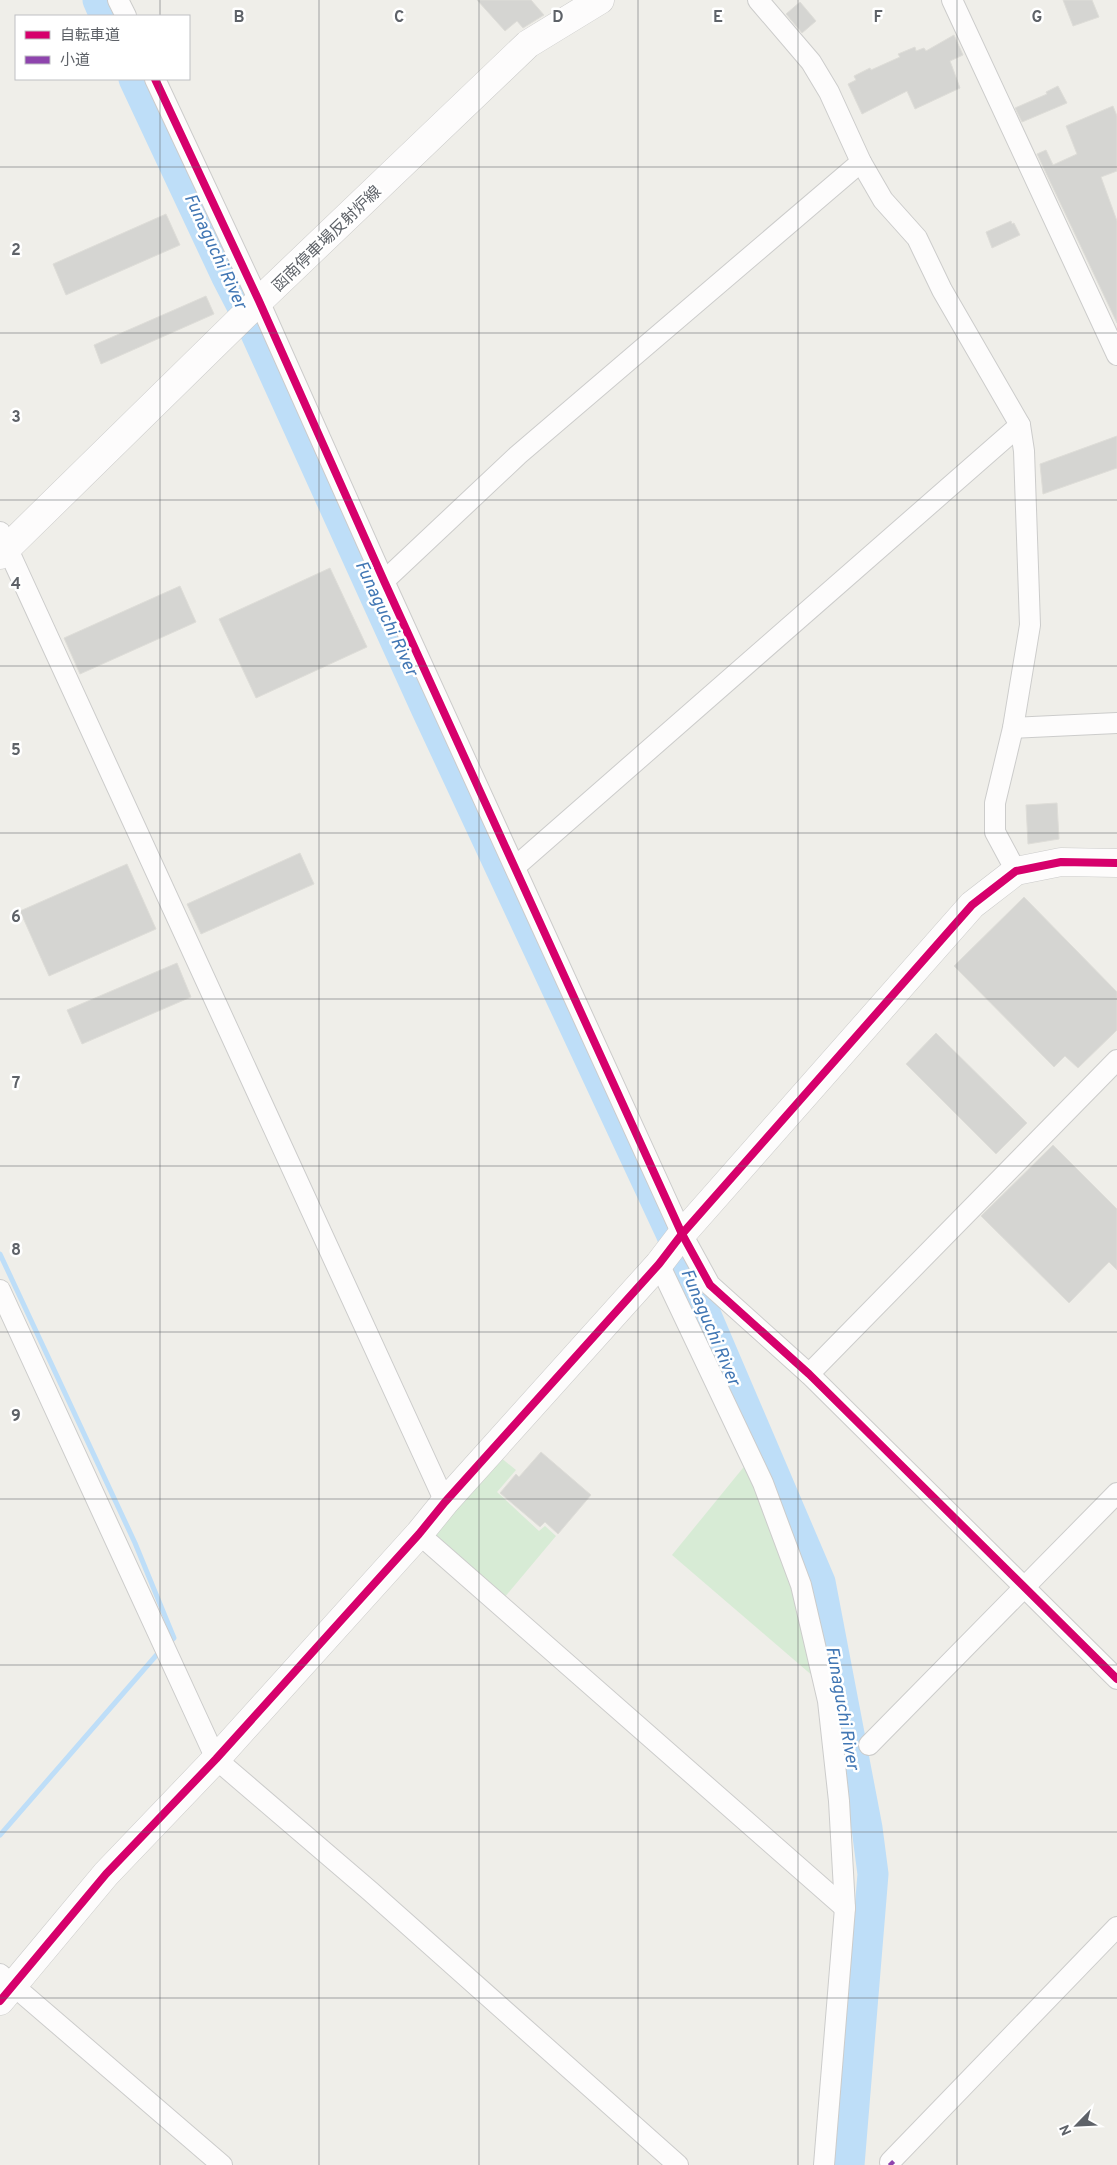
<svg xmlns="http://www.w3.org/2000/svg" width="1117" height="2165" viewBox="0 0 1117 2165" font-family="Overpass,'Noto Sans JP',sans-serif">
  <rect width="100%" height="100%" fill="#efeee9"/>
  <g fill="#d7ebd5">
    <polygon points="500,1457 516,1470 497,1492 539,1531 545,1526 556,1536 504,1598 433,1538"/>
    <polygon points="747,1463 780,1548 800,1614 814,1677 672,1555"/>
  </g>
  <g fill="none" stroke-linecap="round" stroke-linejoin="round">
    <g stroke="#bedef8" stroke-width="5">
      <polyline points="0,1254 135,1543 174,1638 168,1643"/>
      <polyline points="0,1835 160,1651"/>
    </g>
    <g stroke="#bedef8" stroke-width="31">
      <polyline points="98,0 105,16"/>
      <polyline points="134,79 226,275 254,329 426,708 670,1231 820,1582 867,1828 873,1874 849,2165"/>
    </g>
  </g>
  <g fill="#d5d5d2" stroke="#deddd8">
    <polygon points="477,0 531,0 544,15 523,28 517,21 505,31"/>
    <polygon points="1063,0 1092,0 1099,17 1073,26"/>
    <polygon points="800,2 816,21 802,33 786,14"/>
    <polygon points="954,35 963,55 950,61 960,88 915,109 907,91 862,114 848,84 856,80 854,76 870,68 871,70 900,57 898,54 915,47 916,51 924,48 926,51"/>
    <polygon points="1058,86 1067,103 1022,122 1015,108 1047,94 1046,92"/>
    <polygon points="1113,106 1117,116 1117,171 1101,177 1117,221 1117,323 1037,154 1046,150 1053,165 1077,154 1066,126"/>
    <polygon points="166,214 180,245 66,295 53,264"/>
    <polygon points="1011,221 1012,224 1014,223 1020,235 992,248 986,232"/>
    <polygon points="206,296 214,314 101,364 94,345"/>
    <polygon points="1117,436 1117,468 1043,494 1040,464"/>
    <polygon points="330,568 367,647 256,698 219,619"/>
    <polygon points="180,586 196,622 80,674 64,638"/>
    <polygon points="1057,803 1059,839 1028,844 1026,805"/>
    <polygon points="300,853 314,884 201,934 187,904"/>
    <polygon points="127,864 156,929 49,976 20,911"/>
    <polygon points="1024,897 1117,992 1117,1030 1078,1068 1065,1056 1054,1067 954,966"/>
    <polygon points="177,963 191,997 82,1044 67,1010"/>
    <polygon points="936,1033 1027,1123 996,1154 906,1064"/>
    <polygon points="1053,1145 1117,1209 1117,1270 1109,1262 1069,1303 981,1216"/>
    <polygon points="541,1452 591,1495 558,1534 545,1522 540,1527 500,1493 516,1474 519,1477"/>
  </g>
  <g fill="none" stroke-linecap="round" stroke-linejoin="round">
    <defs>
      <g id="street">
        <polyline points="118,0 126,16"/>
        <polyline points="758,0 811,62 829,92 861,162 883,200 917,238 942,290 1020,425 1024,451 1030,625 1013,728 995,803 995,832 1016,871"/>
        <polyline points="952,0 1117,355"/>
        <polyline points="155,79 259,301 384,581 682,1234 710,1285 809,1374 1117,1679"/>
        <polyline points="0,532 445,1502"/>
        <polyline points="384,581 518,455 861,162"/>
        <polyline points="1013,728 1117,723"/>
        <polyline points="515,867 1020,425"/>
        <polyline points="659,1264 763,1483 801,1585 828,1701 839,1801 845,1908 824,2165"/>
        <polyline points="0,1290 216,1759 370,1891 678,2165"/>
        <polyline points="809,1374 1117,1060"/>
        <polyline points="419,1534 845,1908"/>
        <polyline points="869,1745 1117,1493"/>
        <polyline points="0,1974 222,2165"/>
        <polyline points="890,2162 1117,1927"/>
      </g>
      <g id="secondary">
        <polyline points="0,555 259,301 528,44 600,0"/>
        <polyline points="0,2001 106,1874 216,1759 419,1534 445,1502 659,1264 682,1234 972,905 1016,871 1061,862 1117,863"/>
      </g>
    </defs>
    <use href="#street" stroke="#cccccb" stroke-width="22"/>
    <use href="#secondary" stroke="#cbcbca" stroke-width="29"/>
    <use href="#street" stroke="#fdfcfc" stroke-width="20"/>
    <use href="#secondary" stroke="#fdfcfc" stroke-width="28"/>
    <polyline stroke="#8e44ad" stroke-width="6" stroke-dasharray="12 6" stroke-linecap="butt" points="890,2162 893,2165"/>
    <defs>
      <g id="cycleway">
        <polyline points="155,79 259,301 384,581 682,1234 710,1285 809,1374 1117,1679"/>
        <polyline points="0,2001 106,1874 216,1759 419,1534 445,1502 659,1264 682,1234 972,905 1016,871 1061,862 1117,863"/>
      </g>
    </defs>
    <use href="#cycleway" stroke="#fff" stroke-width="11"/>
    <use href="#cycleway" stroke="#d6006c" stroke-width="8"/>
  </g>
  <path fill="none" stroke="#5e6268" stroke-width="1" stroke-opacity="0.55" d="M160,0V16M319,0V2165M479,0V2165M638,0V2165M798,0V2165M957,0V2165M160,79V2165M0,167H1117M0,333H1117M0,500H1117M0,666H1117M0,833H1117M0,999H1117M0,1166H1117M0,1332H1117M0,1499H1117M0,1665H1117M0,1832H1117M0,1998H1117"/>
  <g text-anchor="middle" stroke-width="5" stroke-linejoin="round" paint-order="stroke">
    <g font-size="16" fill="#5e6268" stroke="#fff">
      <text transform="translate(326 238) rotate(-44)" y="6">函南停車場反射炉線</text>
    </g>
    <g font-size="18" font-style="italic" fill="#4277b4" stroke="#fff">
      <text transform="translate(216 251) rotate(65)" y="6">Funaguchi River</text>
      <text transform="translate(387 618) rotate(65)" y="6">Funaguchi River</text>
      <text transform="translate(711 1327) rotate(67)" y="6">Funaguchi River</text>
      <text transform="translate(843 1708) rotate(80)" y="6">Funaguchi River</text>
    </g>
  </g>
  <g font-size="16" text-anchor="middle" font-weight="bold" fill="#5e6268" stroke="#fff" stroke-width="5" stroke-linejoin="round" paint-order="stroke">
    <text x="239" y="22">B</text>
    <text x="399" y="22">C</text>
    <text x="558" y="22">D</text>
    <text x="718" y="22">E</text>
    <text x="878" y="22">F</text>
    <text x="1037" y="22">G</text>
    <text x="16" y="255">2</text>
    <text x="16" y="422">3</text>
    <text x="16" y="589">4</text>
    <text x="16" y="755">5</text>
    <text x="16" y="922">6</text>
    <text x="16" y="1088">7</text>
    <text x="16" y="1255">8</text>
    <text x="16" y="1421">9</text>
  </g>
  <rect x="15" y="15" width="175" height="65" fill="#ffffff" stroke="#bfc0c3"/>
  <rect x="25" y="31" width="25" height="8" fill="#d6006c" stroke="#bfc0c3"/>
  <text x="60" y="40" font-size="15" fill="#5e6268">自転車道</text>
  <rect x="25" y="56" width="25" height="8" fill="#8e44ad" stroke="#bfc0c3"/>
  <text x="60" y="65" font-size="15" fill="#5e6268">小道</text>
  <g transform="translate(1077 2125) rotate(246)" stroke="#ffffff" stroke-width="4" paint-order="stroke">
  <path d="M0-4L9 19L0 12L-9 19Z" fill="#5e6268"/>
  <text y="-8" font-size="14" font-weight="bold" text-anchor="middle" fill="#5e6268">N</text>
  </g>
</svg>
